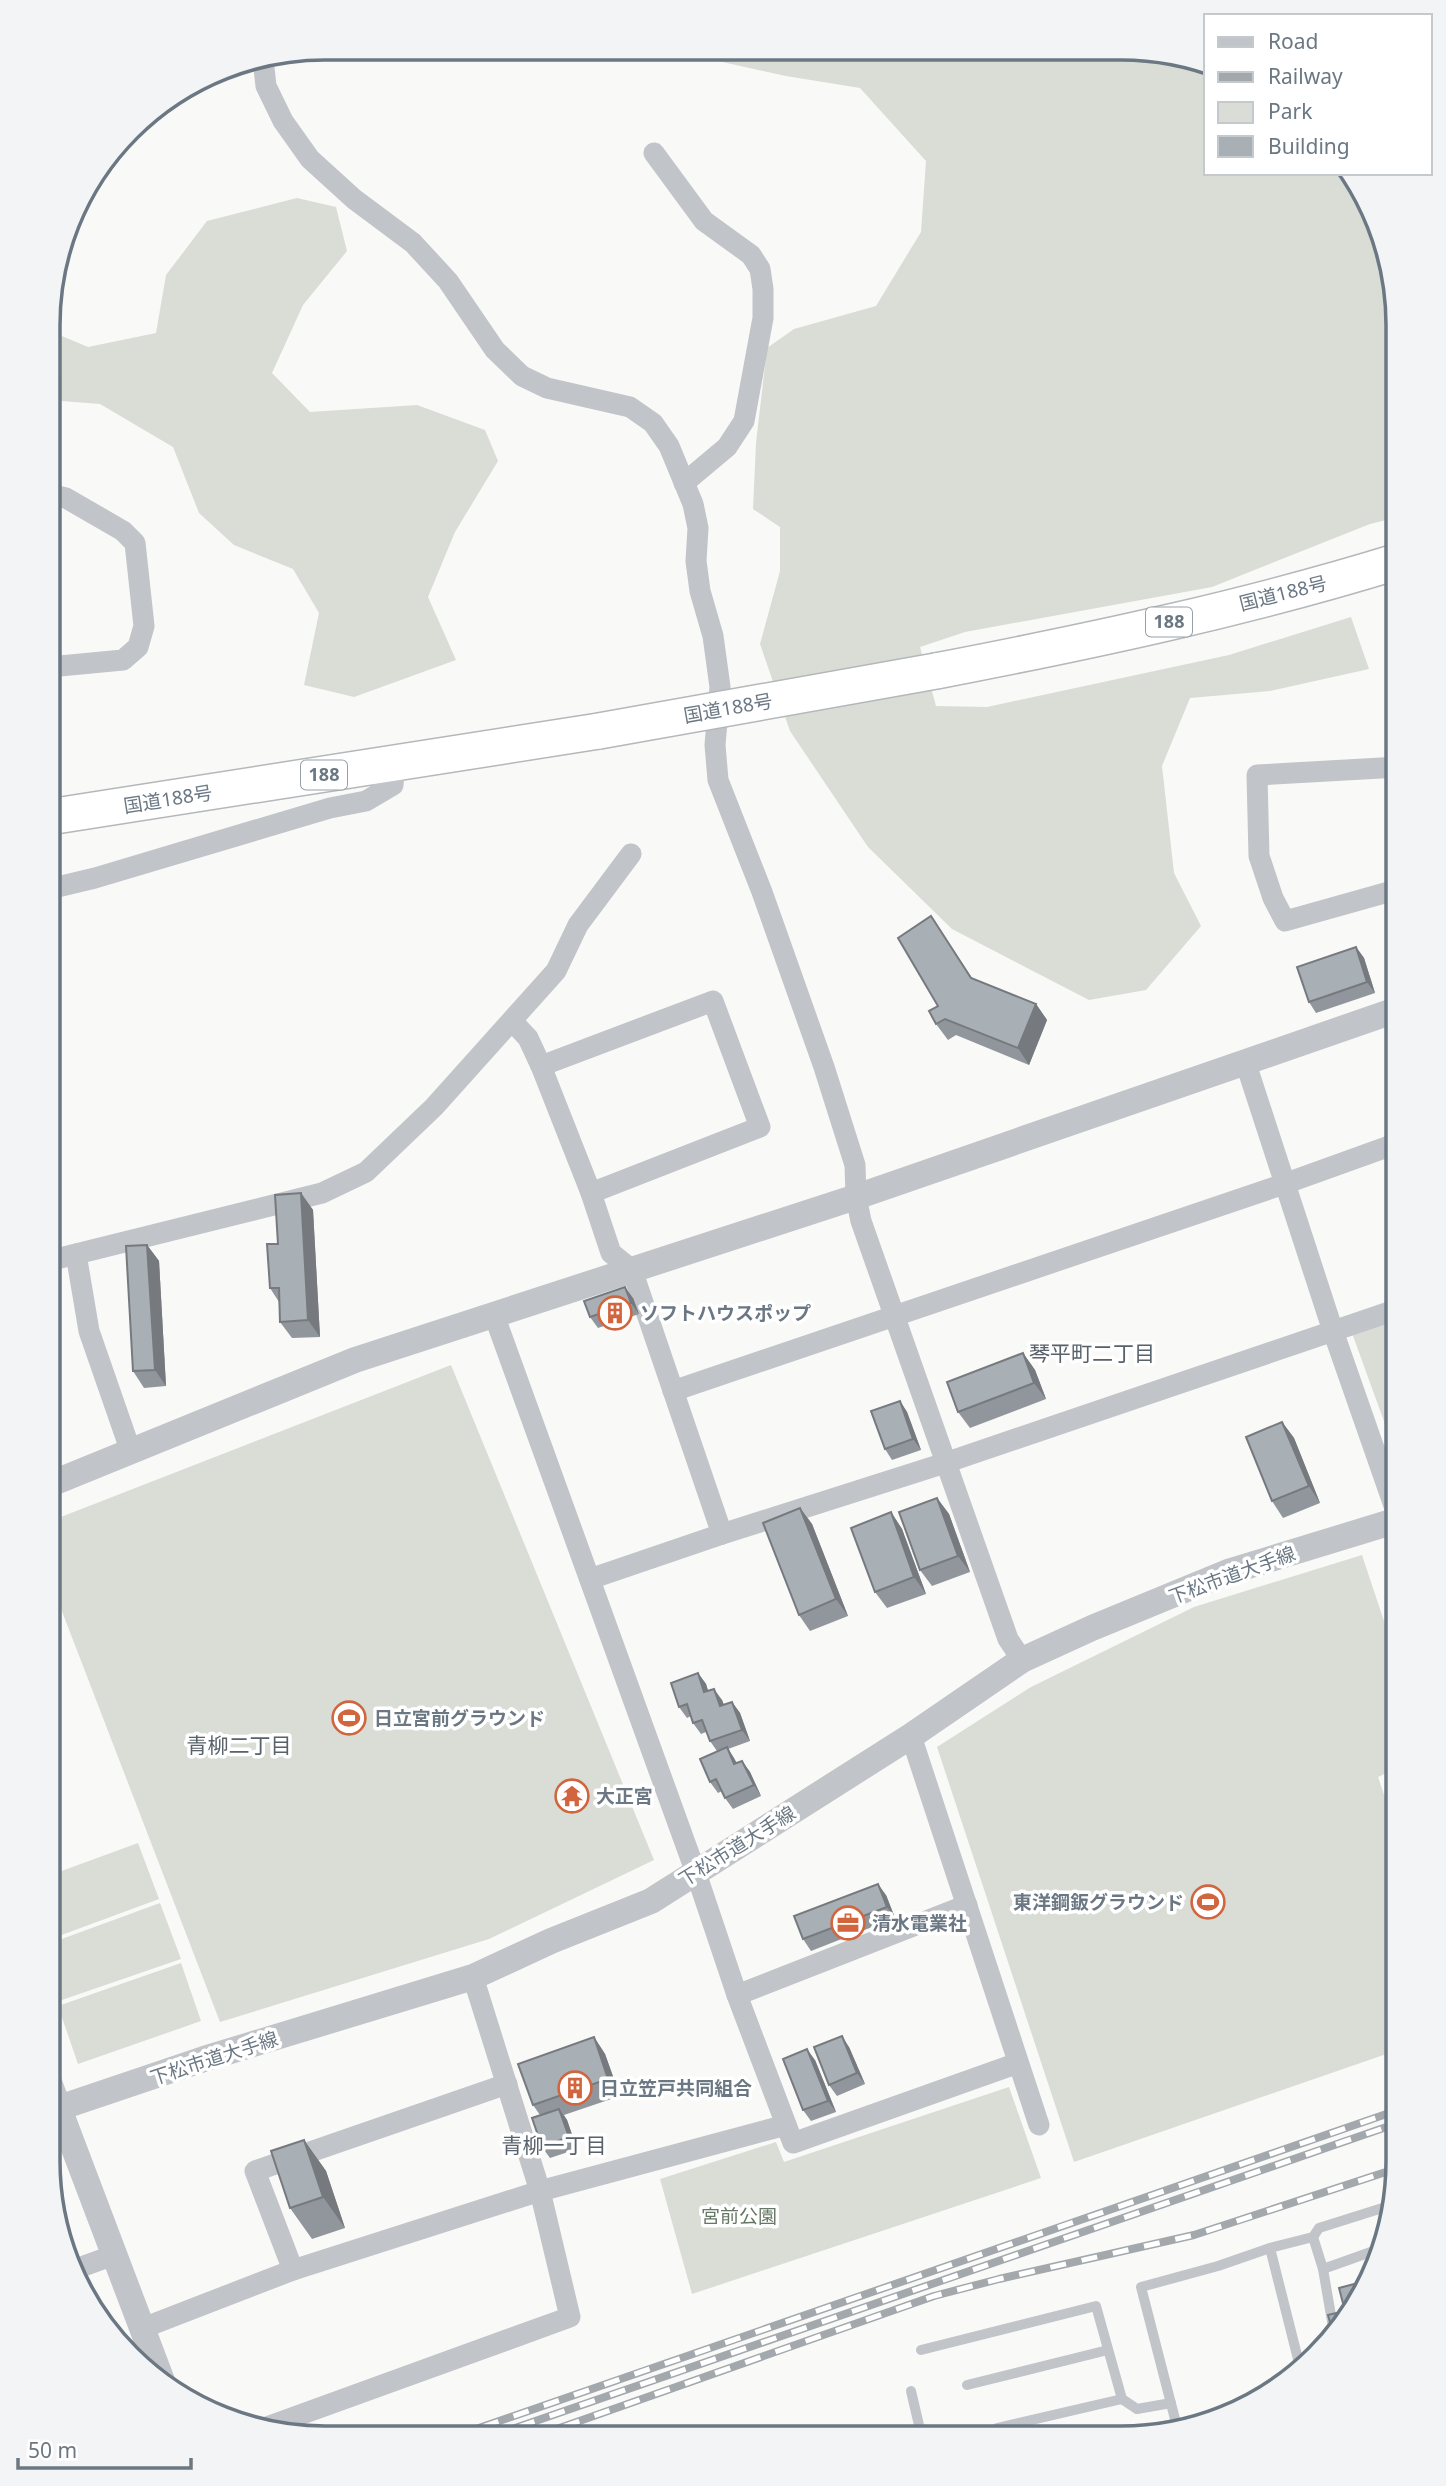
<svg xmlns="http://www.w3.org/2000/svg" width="1446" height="2486" viewBox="0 0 1446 2486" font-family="'Noto Sans','Noto Sans JP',sans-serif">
  <rect width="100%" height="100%" fill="#f9f9f7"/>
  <g fill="#d9ddd6">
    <polygon points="694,48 1158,50 1206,63 1206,173 1351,173 1378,219 1399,325 1399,517 1370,524 1212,587 965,632 920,647 936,706 987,707 1229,655 1351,617 1369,669 1270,691 1190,698 1162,766 1174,873 1201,926 1146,990 1089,1000 952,929 868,847 790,731 760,644 780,571 780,527 753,509 756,443 767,348 794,329 876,306 921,232 926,161 860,88 786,76 709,59"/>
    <polygon points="297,198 336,207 347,251 303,305 272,373 310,412 417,405 485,430 498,461 455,532 428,597 456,660 354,697 304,685 319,613 293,569 234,545 199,513 173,447 100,404 49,400 50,331 88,347 156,333 166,275 207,221"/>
    <polygon points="1398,1317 1398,1460 1352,1333"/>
    <polygon points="451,1365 654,1860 489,1939 220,2022 48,1575 48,1522"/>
    <polygon points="1362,1555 1398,1663 1398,1768 1378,1777 1398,1836 1398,2050 1074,2162 937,1747 1031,1687 1194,1607"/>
    <polygon points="138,1843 159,1899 48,1940 48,1876"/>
    <polygon points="160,1903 181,1959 56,2002 47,1976 48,1944"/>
    <polygon points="181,1963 201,2021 78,2064 58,2006"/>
    <polygon points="1009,2087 1041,2178 692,2294 660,2179 776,2142 784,2162"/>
  </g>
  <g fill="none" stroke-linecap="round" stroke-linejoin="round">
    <defs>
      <g id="trunk">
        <path d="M936,671C1092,641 1247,608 1399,561"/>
        <polyline points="49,817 599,731"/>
      </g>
    </defs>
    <use href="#trunk" stroke="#b4b8bb" stroke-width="38"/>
    <g stroke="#c1c4c8" stroke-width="10">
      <polyline points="1313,2237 1323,2269 1333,2327"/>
      <polyline points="1323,2269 1382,2248"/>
      <polyline points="921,2350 1096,2306 1122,2399 1137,2409 1171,2403"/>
      <polyline points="1301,2371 1270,2248 1313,2237 1319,2228 1392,2205"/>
      <polyline points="967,2385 1108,2350"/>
      <polyline points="911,2391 922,2438"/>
      <polyline points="1182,2427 1176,2423 1141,2287 1218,2266 1270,2248"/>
      <polyline points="997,2428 1122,2399"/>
      <polyline points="1109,2439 1176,2423"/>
    </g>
    <g stroke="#c1c4c8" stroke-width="21">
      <polyline points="263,59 266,86 283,121 310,159 354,199 413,243 448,281 495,350 522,376 547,388 630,407 653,423 669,446 693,504 698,528 696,561 700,591 713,636 720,687 715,745 718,780 762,892 824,1067 855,1165 856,1197 861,1221 1008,1639 1022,1660"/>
      <polyline points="654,153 704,221 751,255 760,269 763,289 763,318 744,421 727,447 684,483"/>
      <polyline points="49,667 123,660 138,647 144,626 135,543 123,531 66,498 49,494"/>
      <polyline points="49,889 95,878 330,808 366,801 393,785 395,764"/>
      <polyline points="1399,889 1285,921 1273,898 1259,856 1257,775 1399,767"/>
      <polyline points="512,1021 528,1038 541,1066 591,1193 611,1253 632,1270 722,1534"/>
      <polyline points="1245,1061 1333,1331 1398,1517"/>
      <polyline points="541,1066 713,1001 760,1127 591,1193"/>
      <polyline points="76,1254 89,1331 131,1452"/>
      <polyline points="48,1261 322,1193 366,1172 434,1107 556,971 578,925 631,854"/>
      <polyline points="494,1315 696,1873 737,1995 793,2143 1018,2063"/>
      <polyline points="673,1391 1284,1184 1398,1143"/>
      <polyline points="590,1579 722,1534 945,1463 1398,1309"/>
      <polyline points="911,1736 1039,2125"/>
      <polyline points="737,1995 967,1905"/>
      <polyline points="293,2270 255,2171 507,2084"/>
      <polyline points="70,2271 114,2255"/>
      <polyline points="143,2328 293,2270 540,2191 786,2125"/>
      <polyline points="261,2429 570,2317 540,2191 473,1977"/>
    </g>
    <g stroke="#c1c4c8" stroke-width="26">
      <polyline points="48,1485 355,1360 856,1197 1399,1009"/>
      <polyline points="47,2077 164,2386"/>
      <polyline points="47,2112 204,2059 473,1977 551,1941 651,1901 911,1736 1022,1660 1092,1628 1228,1572 1398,1520"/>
    </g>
    <use href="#trunk" stroke="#fff" stroke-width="35"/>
    <defs>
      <g id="rail">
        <polyline points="453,2437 1398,2110"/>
        <polyline points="489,2437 1398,2123"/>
        <polyline points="534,2437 934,2296 999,2279 1194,2235 1398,2168"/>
      </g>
    </defs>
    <use href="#rail" stroke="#a3a8ad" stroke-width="8"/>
    <use href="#rail" stroke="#fff" stroke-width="5" stroke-dasharray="16" stroke-linecap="butt"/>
    <defs>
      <polyline id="trunk-bridge" points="599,731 936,671"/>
    </defs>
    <use href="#trunk-bridge" stroke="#b4b8bb" stroke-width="38" stroke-linecap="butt"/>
    <use href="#trunk-bridge" stroke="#fff" stroke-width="35"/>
  </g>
  <g fill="#90969c">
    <polygon points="942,933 972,978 1036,1004 1047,1020 1029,1065 956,1035 948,1040 936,1024"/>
    <polygon points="1356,947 1364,958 1375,993 1316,1013 1309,1002"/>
    <polygon points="301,1193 313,1210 320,1337 292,1338 280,1322 279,1302 270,1288 278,1244"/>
    <polygon points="147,1245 159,1261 166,1386 144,1388 133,1371"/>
    <polygon points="633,1298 639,1314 598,1328 590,1317"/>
    <polygon points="1023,1353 1035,1370 1046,1399 970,1428 958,1412"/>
    <polygon points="900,1401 907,1412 921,1450 892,1460 885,1449"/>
    <polygon points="1282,1422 1294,1438 1320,1503 1283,1518 1272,1501"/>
    <polygon points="937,1498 949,1514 970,1572 932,1586 920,1570"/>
    <polygon points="800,1508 812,1524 848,1616 810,1631 799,1615"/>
    <polygon points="891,1512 902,1529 926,1594 887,1608 875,1592"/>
    <polygon points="698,1673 706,1684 708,1691 722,1700 724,1705 732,1702 740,1713 750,1741 728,1749 737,1763 742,1761 750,1772 761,1796 733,1809 725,1798 722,1791 718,1793 710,1782 717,1751 710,1741 706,1732 701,1734 693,1723 691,1716 687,1718 679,1707"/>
    <polygon points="48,1706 55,1725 48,1728"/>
    <polygon points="886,1895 895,1918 811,1951 803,1939"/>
    <polygon points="594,2037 605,2054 620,2096 564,2115 567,2120 577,2149 550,2158 542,2147 540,2115 533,2105"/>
    <polygon points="849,2047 865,2084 837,2096 829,2085"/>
    <polygon points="815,2060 836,2112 811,2121 803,2110"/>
    <polygon points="304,2140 326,2171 345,2228 312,2239 290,2208"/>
  </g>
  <g fill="#767a7f">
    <polygon points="1356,947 1364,958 1375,993 1367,982"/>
    <polygon points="1036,1004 1047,1020 1029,1065 1018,1048"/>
    <polygon points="301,1193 313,1210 320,1337 308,1320"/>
    <polygon points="147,1245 159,1261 166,1386 155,1370"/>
    <polygon points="625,1287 633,1298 639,1314 631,1303"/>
    <polygon points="1023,1353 1035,1370 1046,1399 1034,1383"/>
    <polygon points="900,1401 907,1412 921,1450 913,1439"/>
    <polygon points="1282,1422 1294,1438 1320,1503 1309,1486"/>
    <polygon points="937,1498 949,1514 970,1572 958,1556"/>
    <polygon points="800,1508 812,1524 848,1616 836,1599"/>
    <polygon points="891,1512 902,1529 926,1594 914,1577"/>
    <polygon points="698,1673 706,1684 712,1703 704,1692"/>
    <polygon points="714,1689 722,1700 728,1717 720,1706"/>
    <polygon points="732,1702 740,1713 750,1741 742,1730"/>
    <polygon points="48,1706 55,1725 48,1714"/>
    <polygon points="727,1747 734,1758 742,1776 734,1764"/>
    <polygon points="742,1761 750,1772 761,1796 754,1785"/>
    <polygon points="878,1884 886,1895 895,1918 887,1907"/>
    <polygon points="842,2036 849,2047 865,2084 857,2073"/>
    <polygon points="594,2037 605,2054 620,2096 608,2079"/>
    <polygon points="807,2049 815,2060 836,2112 828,2101"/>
    <polygon points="559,2109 567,2120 577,2149 569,2137"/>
    <polygon points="304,2140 326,2171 345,2228 323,2197"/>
    <polygon points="1358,2283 1364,2291 1361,2295"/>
  </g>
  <g fill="#a8afb5" stroke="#767a7f" stroke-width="2">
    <polygon points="931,916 971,978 1036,1004 1018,1048 945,1019 936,1024 929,1011 938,1006 898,938"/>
    <polygon points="1356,947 1367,982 1309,1002 1297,967"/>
    <polygon points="301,1193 308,1320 280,1322 279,1288 270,1288 267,1244 278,1244 275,1195"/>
    <polygon points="147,1245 155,1370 133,1371 126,1246"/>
    <polygon points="625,1287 631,1303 590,1317 584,1301"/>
    <polygon points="1023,1353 1034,1383 958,1412 947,1382"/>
    <polygon points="900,1401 913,1439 885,1449 871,1411"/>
    <polygon points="1282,1422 1309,1486 1272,1501 1246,1437"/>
    <polygon points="937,1498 958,1556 920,1570 899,1512"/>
    <polygon points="800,1508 836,1599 799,1615 763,1523"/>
    <polygon points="891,1512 914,1577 875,1592 851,1528"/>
    <polygon points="698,1673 704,1692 714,1689 720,1706 732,1702 742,1730 710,1741 702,1720 693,1723 687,1704 679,1707 671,1683"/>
    <polygon points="727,1747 734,1764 742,1761 754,1785 725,1798 716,1779 710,1782 700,1759"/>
    <polygon points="878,1884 887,1907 803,1939 794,1916"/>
    <polygon points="842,2036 857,2073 829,2085 814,2047"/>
    <polygon points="594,2037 608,2079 533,2105 518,2064"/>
    <polygon points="807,2049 828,2101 803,2110 783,2059"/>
    <polygon points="559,2109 569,2137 542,2147 532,2118"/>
    <polygon points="304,2140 323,2197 290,2208 271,2151"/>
    <polygon points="1358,2283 1361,2295 1342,2330 1334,2337 1328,2315 1345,2311 1339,2288"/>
  </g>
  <defs>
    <symbol id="building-ring" viewBox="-11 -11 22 22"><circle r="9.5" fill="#fff" stroke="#d1653e" stroke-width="1.5"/><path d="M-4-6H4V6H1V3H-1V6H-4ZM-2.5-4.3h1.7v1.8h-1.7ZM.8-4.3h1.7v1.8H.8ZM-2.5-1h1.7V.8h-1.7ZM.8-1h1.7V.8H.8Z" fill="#d1653e"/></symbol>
    <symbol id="stadium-ring" viewBox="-11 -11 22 22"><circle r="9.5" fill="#fff" stroke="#d1653e" stroke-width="1.5"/><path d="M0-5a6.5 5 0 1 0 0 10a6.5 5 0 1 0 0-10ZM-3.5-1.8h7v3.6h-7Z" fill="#d1653e"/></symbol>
    <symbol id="temple-ring" viewBox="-11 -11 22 22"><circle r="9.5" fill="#fff" stroke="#d1653e" stroke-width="1.5"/><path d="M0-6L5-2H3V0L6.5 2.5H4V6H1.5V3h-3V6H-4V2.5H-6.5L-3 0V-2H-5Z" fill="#d1653e"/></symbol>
    <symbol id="office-ring" viewBox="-11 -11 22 22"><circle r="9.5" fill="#fff" stroke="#d1653e" stroke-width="1.5"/><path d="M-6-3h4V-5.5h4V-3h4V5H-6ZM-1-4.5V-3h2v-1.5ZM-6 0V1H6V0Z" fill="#d1653e"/></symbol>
  </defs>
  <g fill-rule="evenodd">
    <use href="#building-ring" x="596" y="1294" width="38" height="38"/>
    <use href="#stadium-ring" x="330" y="1699" width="38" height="38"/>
    <use href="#temple-ring" x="553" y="1777" width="38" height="38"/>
    <use href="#stadium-ring" x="1189" y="1883" width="38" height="38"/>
    <use href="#office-ring" x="829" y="1904" width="38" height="38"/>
    <use href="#building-ring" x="556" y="2069" width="38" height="38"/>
  </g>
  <g text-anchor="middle" stroke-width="7" stroke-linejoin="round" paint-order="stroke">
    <g fill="#fff" stroke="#97a0a9" stroke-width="2">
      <rect x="1146" y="607.5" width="46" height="29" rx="5"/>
      <rect x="301" y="760.5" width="46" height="29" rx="5"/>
    </g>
    <g font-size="18" font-weight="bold" fill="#6b7884">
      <text x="1169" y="628">188</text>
      <text x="324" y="781">188</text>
    </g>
    <g font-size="19" fill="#6b7884" stroke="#fff">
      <text transform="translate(1283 593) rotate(-14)" y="7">国道188号</text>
      <text transform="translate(728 708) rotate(-10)" y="7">国道188号</text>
      <text transform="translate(168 799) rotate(-9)" y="7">国道188号</text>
      <text transform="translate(1232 1575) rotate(-20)" y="7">下松市道大手線</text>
      <text transform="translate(737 1846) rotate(-32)" y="7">下松市道大手線</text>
      <text transform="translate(214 2058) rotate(-18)" y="7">下松市道大手線</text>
    </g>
    <g font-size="19" font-weight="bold" fill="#6b7884" stroke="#fff" text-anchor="start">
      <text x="640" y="1320">ソフトハウスポップ</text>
      <text x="374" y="1725">日立宮前グラウンド</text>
      <text x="596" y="1803">大正宮</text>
      <text x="1184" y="1909" text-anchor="end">東洋鋼鈑グラウンド</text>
      <text x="872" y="1930">清水電業社</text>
      <text x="600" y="2095">日立笠戸共同組合</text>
    </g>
    <g font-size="19" fill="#677765" stroke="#fff">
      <text x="739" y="2223">宮前公園</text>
    </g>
    <g font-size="21" fill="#58626a" stroke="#fff">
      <text x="1092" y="1361">琴平町二丁目</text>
      <text x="239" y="1753">青柳二丁目</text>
      <text x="554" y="2153">青柳一丁目</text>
    </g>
  </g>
  <path d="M0 0H1446V2486H0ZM325 60H1121A265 265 0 0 1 1386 325V2161A265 265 0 0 1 1121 2426H325A265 265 0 0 1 60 2161V325A265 265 0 0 1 325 60Z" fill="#f3f4f5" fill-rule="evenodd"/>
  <path fill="none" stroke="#6b7884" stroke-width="3.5" d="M325 60H1121A265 265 0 0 1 1386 325V2161A265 265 0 0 1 1121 2426H325A265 265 0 0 1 60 2161V325A265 265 0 0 1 325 60Z"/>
  <rect x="1204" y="14" width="228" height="161" fill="#ffffff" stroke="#c4c9ce" stroke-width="2"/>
  <rect x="1218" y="37" width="35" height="10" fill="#c1c4c8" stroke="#c4c9ce" stroke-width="2"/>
  <text x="1268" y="49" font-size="21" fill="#6b7884">Road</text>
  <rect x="1218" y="72" width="35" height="10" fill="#a3a8ad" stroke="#c4c9ce" stroke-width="2"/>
  <text x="1268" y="84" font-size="21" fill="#6b7884">Railway</text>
  <rect x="1218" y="102" width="35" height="21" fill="#d9ddd6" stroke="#c4c9ce" stroke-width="2"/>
  <text x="1268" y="119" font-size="21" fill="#6b7884">Park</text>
  <rect x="1218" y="136" width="35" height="21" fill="#a8afb5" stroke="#c4c9ce" stroke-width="2"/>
  <text x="1268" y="154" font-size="21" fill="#6b7884">Building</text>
  <path d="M18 2458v10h173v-10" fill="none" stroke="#6b7884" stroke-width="3.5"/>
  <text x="28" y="2458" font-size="21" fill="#6b7884" stroke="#ffffff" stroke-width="5" paint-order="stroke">50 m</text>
</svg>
